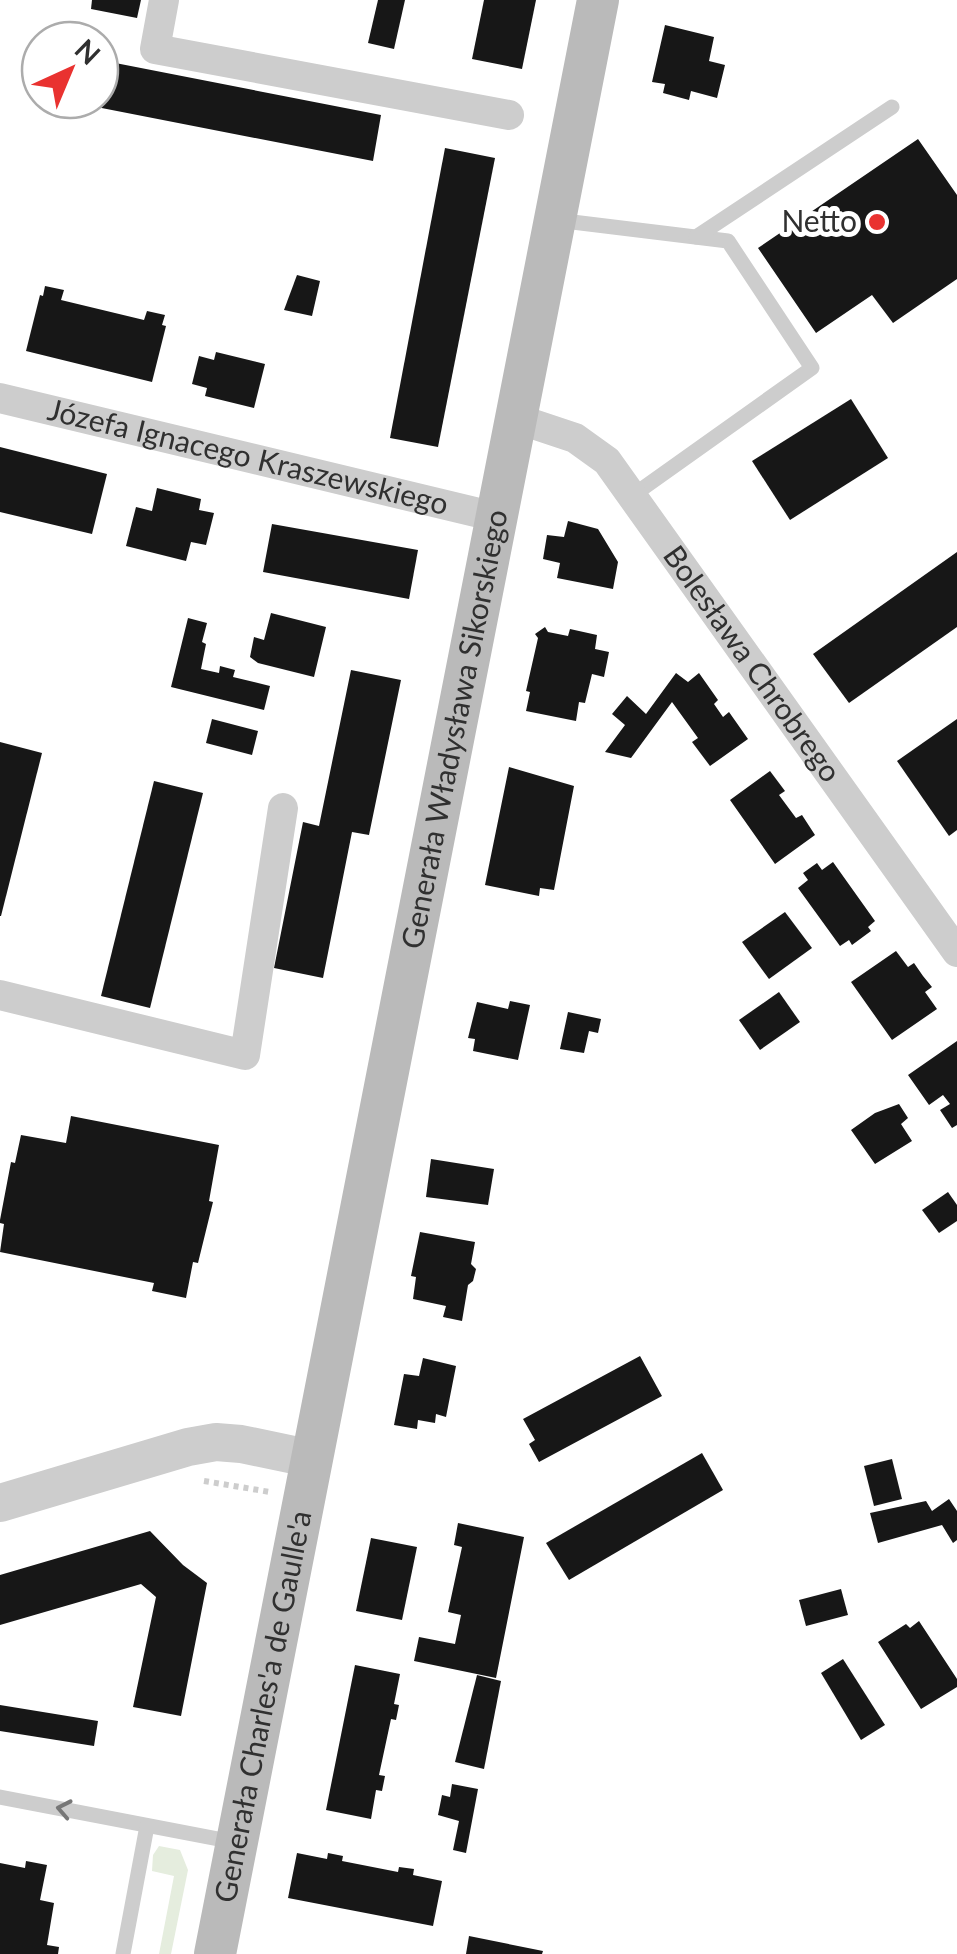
<svg xmlns="http://www.w3.org/2000/svg" width="957" height="1954" viewBox="0 0 957 1954" font-family="Lato,sans-serif">
  <rect width="100%" height="100%" fill="#fff"/>
  <polygon fill="#e5edde" points="159,1846 180,1850 188,1870 171,1954 159,1954 174,1876 152,1871 153,1855"/>
  <g fill="#171717">
    <polygon points="92,0 141,0 137,18 91,9"/>
    <polygon points="378,0 405,0 394,49 368,43"/>
    <polygon points="484,0 536,0 522,69 472,59"/>
    <polygon points="665,25 714,37 709,61 725,65 717,98 691,91 689,100 663,93 665,84 652,82"/>
    <polygon points="100,60 381,115 373,161 71,102 100,100"/>
    <polygon points="918,139 957,195 957,279 893,323 872,295 816,333 758,248"/>
    <polygon points="445,148 495,158 438,447 390,438"/>
    <polygon points="297,275 320,281 312,316 284,310"/>
    <polygon points="45,286 64,290 61,300 144,320 147,311 165,315 162,325 166,326 152,382 26,351 40,295 43,296"/>
    <polygon points="216,352 265,364 254,408 205,396 207,388 192,384 199,356 214,360"/>
    <polygon points="851,399 888,458 790,520 752,461"/>
    <polygon points="0,447 107,474 92,534 0,512"/>
    <polygon points="157,488 201,499 199,510 214,513 206,545 191,542 186,561 126,546 136,507 152,511"/>
    <polygon points="568,521 598,529 618,562 613,589 557,578 560,563 543,559 547,535 564,537"/>
    <polygon points="272,524 418,550 409,599 263,572"/>
    <polygon points="957,552 957,627 849,703 813,654"/>
    <polygon points="271,613 326,627 314,677 258,663 250,657 254,637 264,640"/>
    <polygon points="188,618 207,623 202,642 206,644 201,669 219,673 220,666 235,670 233,677 270,686 264,710 171,687"/>
    <polygon points="545,627 548,632 568,636 570,629 597,635 595,649 609,652 604,677 592,674 585,703 579,702 576,721 526,711 530,692 526,691 538,638 535,634"/>
    <polygon points="351,670 401,680 369,835 352,832 323,978 274,968 303,822 319,826"/>
    <polygon points="676,673 688,682 699,673 718,700 714,704 723,717 729,712 748,739 710,766 692,742 698,738 672,702 631,758 605,752 625,725 612,714 627,696 646,714"/>
    <polygon points="212,719 258,731 252,755 206,743"/>
    <polygon points="957,719 957,830 949,836 897,761"/>
    <polygon points="0,742 42,753 1,916 0,916"/>
    <polygon points="509,767 574,786 554,890 540,888 539,896 485,885"/>
    <polygon points="770,771 785,791 779,795 796,818 802,815 815,835 775,864 730,800"/>
    <polygon points="154,781 203,793 150,1008 101,996"/>
    <polygon points="833,862 875,921 868,927 871,931 852,945 849,940 840,946 798,888 808,880 803,873 817,863 822,870"/>
    <polygon points="785,912 812,948 769,979 742,942"/>
    <polygon points="896,951 908,967 914,963 923,976 932,987 925,992 937,1009 892,1040 851,982"/>
    <polygon points="779,992 800,1022 760,1050 739,1020"/>
    <polygon points="510,1001 530,1005 518,1060 473,1051 475,1039 468,1038 477,1002 508,1009"/>
    <polygon points="568,1012 601,1019 598,1033 589,1031 584,1053 560,1049"/>
    <polygon points="957,1041 957,1125 952,1128 940,1110 950,1104 943,1095 929,1105 908,1075"/>
    <polygon points="899,1104 908,1118 901,1124 912,1141 875,1164 851,1130 875,1113"/>
    <polygon points="71,1116 219,1145 209,1201 213,1202 198,1263 193,1262 186,1298 152,1291 154,1283 0,1252 4,1224 0,1223 0,1220 11,1162 15,1163 21,1135 66,1143"/>
    <polygon points="431,1159 494,1169 488,1205 426,1197"/>
    <polygon points="948,1192 957,1205 957,1221 939,1233 922,1210"/>
    <polygon points="420,1232 475,1242 471,1264 476,1269 473,1281 468,1285 462,1321 443,1317 446,1306 413,1299 416,1277 411,1276"/>
    <polygon points="640,1356 662,1396 539,1462 529,1444 535,1440 523,1419"/>
    <polygon points="423,1358 456,1366 446,1417 436,1414 435,1423 418,1420 417,1429 394,1425 404,1374 419,1376"/>
    <polygon points="702,1453 723,1490 569,1580 546,1543"/>
    <polygon points="892,1459 902,1499 874,1506 864,1466"/>
    <polygon points="949,1499 957,1511 957,1540 953,1543 942,1525 878,1543 870,1513 926,1501 932,1511"/>
    <polygon points="458,1523 524,1537 496,1678 414,1661 419,1637 455,1644 461,1615 448,1612 462,1547 454,1545"/>
    <polygon points="150,1531 183,1565 207,1583 181,1716 133,1707 156,1597 141,1584 0,1625 0,1575"/>
    <polygon points="371,1538 417,1547 402,1620 356,1611"/>
    <polygon points="841,1589 848,1615 806,1626 799,1600"/>
    <polygon points="919,1621 957,1679 957,1687 921,1709 878,1642 906,1624 910,1628"/>
    <polygon points="843,1659 885,1725 861,1740 821,1673"/>
    <polygon points="355,1665 400,1674 394,1704 399,1705 396,1720 391,1719 379,1775 385,1776 382,1791 376,1790 371,1819 326,1810"/>
    <polygon points="477,1675 501,1681 484,1769 455,1762"/>
    <polygon points="0,1705 98,1721 94,1746 0,1731"/>
    <polygon points="452,1784 478,1789 466,1853 453,1850 459,1821 438,1815 442,1795 450,1797"/>
    <polygon points="297,1853 327,1859 328,1853 343,1856 342,1861 398,1872 399,1867 414,1869 413,1875 442,1881 433,1926 288,1898"/>
    <polygon points="26,1861 47,1865 40,1900 54,1903 47,1945 59,1947 58,1954 0,1954 0,1863 25,1868"/>
    <polygon points="469,1936 543,1951 542,1954 466,1954"/>
  </g>
  <g fill="none" stroke-linecap="round" stroke-linejoin="round">
    <polyline stroke="#cdcdcd" stroke-width="6" stroke-dasharray="5 5" stroke-linecap="butt" points="204,1481 270,1492"/>
    <g stroke="#cdcdcd" stroke-width="15">
      <polyline points="556,220 728,241 812,368 632,496"/>
      <polyline points="696,237 892,107"/>
      <polyline points="0,1797 234,1842"/>
      <polyline points="123,1954 147,1826"/>
    </g>
    <g stroke="#cdcdcd" stroke-width="30">
      <polyline points="164,0 155,49 509,115"/>
      <path id="s1" d="M0,398L496,517"/>
      <path id="s2" d="M515,418L575,438L607,461L957,952"/>
      <polyline points="0,995 245,1055 283,808"/>
    </g>
    <polyline stroke="#cdcdcd" stroke-width="38" points="0,1503 188,1447 216,1442 241,1444 313,1459"/>
    <path stroke="#bababa" stroke-width="42" id="s3" d="M215,1954L598,0"/>
  </g>
  <defs><path id="oneway-chevron" d="M-2-3.5L2.5 0L-2 3.5" fill="none" stroke-width="1.6" stroke-linecap="round" stroke-linejoin="round" transform="scale(2.5)"/></defs>
  <use stroke="#777" href="#oneway-chevron" transform="translate(64 1809) rotate(-169)"/>
  <circle fill="#e93230" stroke="#fff" stroke-width="4" cx="877" cy="222" r="10"/>
  <g text-anchor="middle" stroke-width="10" stroke-linejoin="round" paint-order="stroke">
    <g font-size="30" fill="#303030" stroke="#fff" text-anchor="end">
      <text x="857" y="232">Netto</text>
    </g>
    <g font-size="30" fill="#303030" stroke="#fff">
      <text dy="10" stroke="none"><textPath href="#s1" startOffset="255">Józefa Ignacego Kraszewskiego</textPath></text>
      <text dy="10" stroke="none"><textPath href="#s2" startOffset="352">Bolesława Chrobrego</textPath></text>
      <text dy="10" stroke="none"><textPath href="#s3" startOffset="1248">Generała Władysława Sikorskiego</textPath></text>
      <text dy="10" stroke="none"><textPath href="#s3" startOffset="252">Generała Charles'a de Gaulle'a</textPath></text>
    </g>
  </g>
  <g transform="translate(70 70) rotate(44)"><circle r="48" fill="#ffffff" stroke="#acacac" stroke-width="2.5"/>
  <path d="M0-8L18 38L0 25L-18 38Z" fill="#e93230"/>
  <text y="-15" font-size="28" font-weight="bold" text-anchor="middle" fill="#303030">N</text>
  </g>
</svg>
